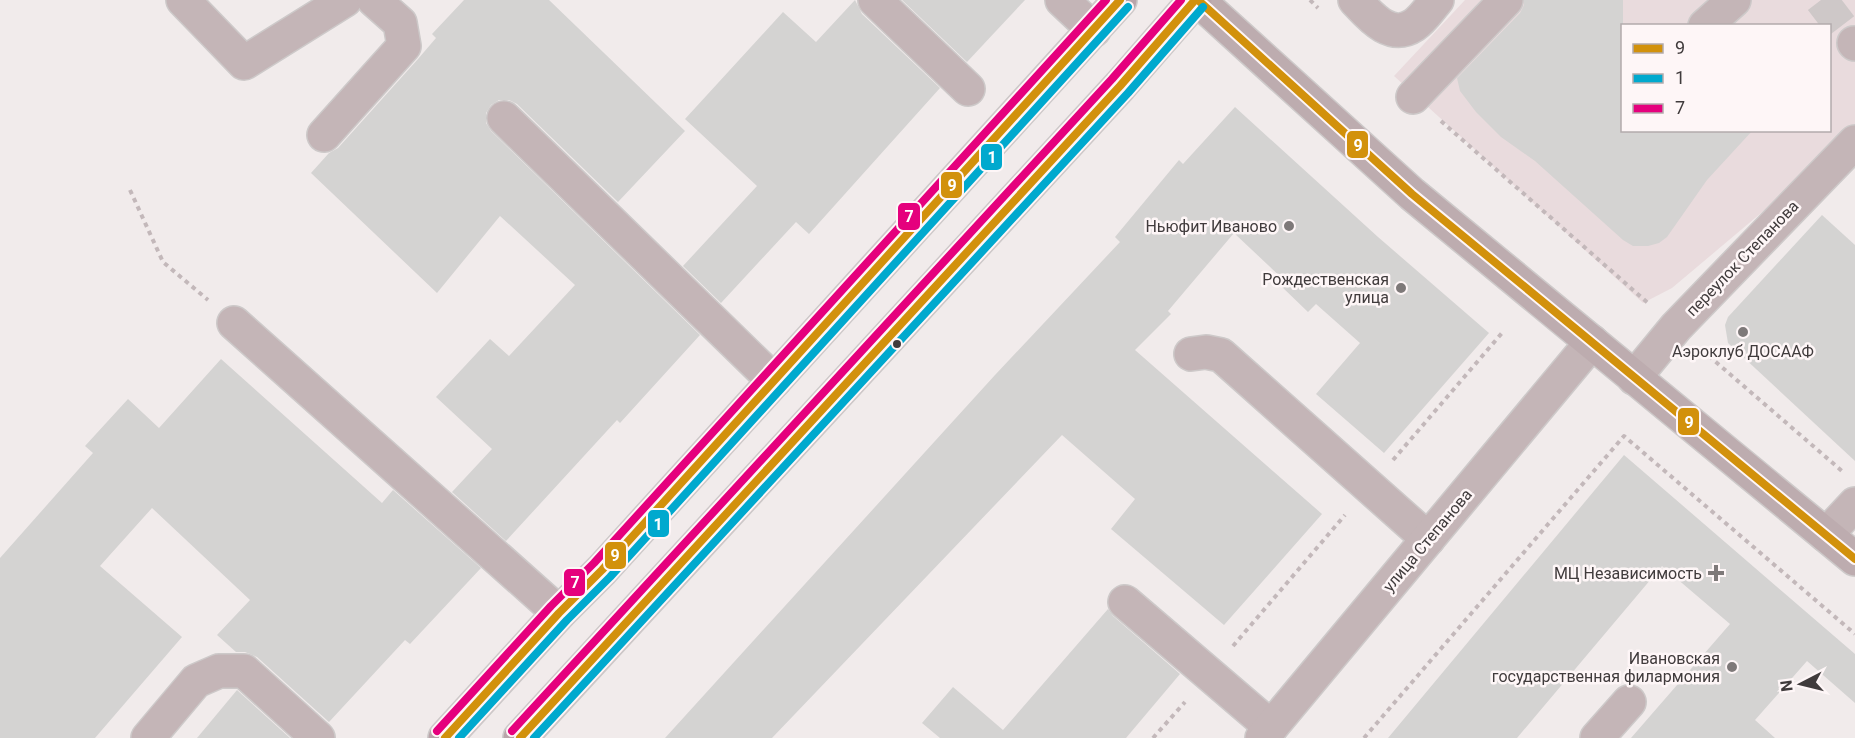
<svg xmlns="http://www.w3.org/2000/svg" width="1855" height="738" viewBox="0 0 1855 738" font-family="Roboto,sans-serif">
  <rect width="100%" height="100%" fill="#f1ebeb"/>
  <path fill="#e9dbdd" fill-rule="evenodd" d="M1465,0H1855V134L1672,288L1643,303L1394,76ZM1622,26H1830V130H1622Z"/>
  <g fill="#d4d3d2">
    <polygon points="464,0 549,0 685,131 618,202 517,104 509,100 499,100 491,105 486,113 486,123 491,131 700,335 620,423 617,420 506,541 452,492 492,449 436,397 490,339 509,356 575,285 500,216 437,293 311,173 329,153 338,148 418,59 436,38 432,34"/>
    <polygon points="855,0 862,14 940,88 809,234 796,222 721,303 683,266 757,186 685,119 783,12 816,42"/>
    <polygon points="902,0 1025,0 967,62"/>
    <polygon points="1524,0 1623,0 1623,130 1753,130 1707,180 1667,237 1659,243 1648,246 1633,246 1623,240 1535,161 1501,137 1476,112 1460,91 1457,78 1520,13 1524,5"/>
    <polygon points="1235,107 1378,237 1489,333 1384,453 1316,394 1360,343 1316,304 1308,312 1281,286 1286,282 1234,233 1168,311 1171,314 1135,350 1322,514 1224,625 1111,529 1135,499 1062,435 772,738 665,738 995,375 1120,242 1115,237 1179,160 1183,164"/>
    <polygon points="1822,215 1855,245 1855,461 1728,343 1725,325 1728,317"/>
    <polygon points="221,359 382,503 393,490 481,568 410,644 405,640 329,722 257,657 245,652 236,652 217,635 250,600 152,508 100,566 182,637 95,738 0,738 0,558 93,453 85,446 128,399 159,428"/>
    <polygon points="1624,455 1855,654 1855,703 1807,661 1755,720 1775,738 1631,738 1730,624 1662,566 1517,738 1388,738"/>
    <polygon points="1108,609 1113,616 1180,674 1126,738 940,738 922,723 953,687 1003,730"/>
    <polygon points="237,690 290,738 197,738"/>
  </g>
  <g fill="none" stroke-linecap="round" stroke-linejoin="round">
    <polyline stroke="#cec8c8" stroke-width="33" stroke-dasharray="33 16" stroke-linecap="butt" points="1821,0 1854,43"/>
    <defs>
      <g id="minor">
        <polyline points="183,0 244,63 345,0"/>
        <polyline points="875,0 968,89"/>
        <polyline points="1062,0 1094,30"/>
        <path d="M1355,0C1370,16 1390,41 1414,25C1423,19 1430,8 1437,0"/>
        <polyline points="1705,26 1734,0"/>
        <polyline points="1854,43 1855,44"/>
        <polyline points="1413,97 1506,0"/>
        <polyline points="504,118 774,381"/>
        <polyline points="324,135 404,46 400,23 374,0"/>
        <polyline points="234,323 559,613"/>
        <polyline points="1191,354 1206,352 1221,355 1428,539"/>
        <polyline points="1634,378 1676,327 1855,142"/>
        <polyline points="1826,535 1855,504"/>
        <polyline points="1125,602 1271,727"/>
        <polyline points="148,738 196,681 219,671 244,671 318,738"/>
        <polyline points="1262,738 1592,342"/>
        <polyline points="1597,738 1629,702"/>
      </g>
      <polyline id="major" points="1198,0 1412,194 1855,559"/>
      <g id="highway">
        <polyline points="445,738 559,613 602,570 1120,0"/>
        <polyline points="520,738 1120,86 1195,0"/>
      </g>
    </defs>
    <use href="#minor" stroke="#cdc9c9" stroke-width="36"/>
    <use href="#major" stroke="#cdc9c9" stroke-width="36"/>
    <use href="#highway" stroke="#cdc9c9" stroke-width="36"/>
    <g stroke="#c3b8ba" stroke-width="4" stroke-dasharray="4.5 4.5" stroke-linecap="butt">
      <polyline points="1310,0 1318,8"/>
      <polyline points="1441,121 1649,304"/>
      <polyline points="130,190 163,262 208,300"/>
      <polyline points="1702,350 1842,471"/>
      <polyline points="1393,460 1502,333"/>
      <polyline points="1233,646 1345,515"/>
      <polyline points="1153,738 1185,702"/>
      <polyline points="1364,738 1624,436 1855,634"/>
    </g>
    <use href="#minor" stroke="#c4b5b7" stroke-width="33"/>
    <use href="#major" stroke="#bdacaf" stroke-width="33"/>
    <use href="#highway" stroke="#b9a5aa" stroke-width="33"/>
    <defs>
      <g id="bus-1">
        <polyline points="1198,0 1412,194 1855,559"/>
        <polyline points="445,738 559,613 602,570 1120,0"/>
        <polyline points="520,738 1120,86 1195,0"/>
      </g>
      <g id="bus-2">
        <polyline points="459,738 567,620 610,577 1128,7"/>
        <polyline points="534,738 1128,93 1203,7"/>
      </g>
      <g id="bus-3">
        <polyline points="437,731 551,606 594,563 1106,0"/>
        <polyline points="512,731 1112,79 1181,0"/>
      </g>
    </defs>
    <use href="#bus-1" stroke="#fef6f7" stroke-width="12"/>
    <use href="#bus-2" stroke="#fef6f7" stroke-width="12"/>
    <use href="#bus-3" stroke="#fef6f7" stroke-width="12"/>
    <use href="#bus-1" stroke="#d2910c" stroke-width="8"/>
    <use href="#bus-2" stroke="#00a9ce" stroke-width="8"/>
    <use href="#bus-3" stroke="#e5007d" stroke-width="8"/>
  </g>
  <g fill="#7e7979" stroke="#fef6f7" stroke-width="2">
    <circle cx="1289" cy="226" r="6"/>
    <circle cx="1401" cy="288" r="6"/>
    <circle cx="1743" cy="332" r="6"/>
    <path d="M1713 564h6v6h6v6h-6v6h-6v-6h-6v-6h6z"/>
    <circle cx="1732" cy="667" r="6"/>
  </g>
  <circle fill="#403b3c" stroke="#fef6f7" stroke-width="2" cx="897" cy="344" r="5"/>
  <g text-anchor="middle" stroke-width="5" stroke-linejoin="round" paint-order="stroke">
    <g font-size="16" fill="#403b3c" stroke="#fef6f7" text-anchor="end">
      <text x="1277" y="232">Ньюфит Иваново</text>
      <text x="1389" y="285">Рождественская<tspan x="1389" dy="18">улица</tspan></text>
      <text x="1743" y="357" text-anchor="middle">Аэроклуб ДОСААФ</text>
      <text x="1702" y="579">МЦ Независимость</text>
      <text x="1720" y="664">Ивановская<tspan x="1720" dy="18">государственная филармония</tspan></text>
    </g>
    <g font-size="16" fill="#403b3c" stroke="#fef6f7">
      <text transform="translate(1742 258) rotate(-46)" y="6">переулок Степанова</text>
      <text transform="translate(1427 540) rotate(-50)" y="6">улица Степанова</text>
    </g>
  </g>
  <g stroke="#fef6f7" stroke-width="2">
    <rect x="1346" y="130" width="23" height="29" rx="6" fill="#d2910c"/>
    <rect x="980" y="143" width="23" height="28" rx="6" fill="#00a9ce"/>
    <rect x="940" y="171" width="23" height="28" rx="6" fill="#d2910c"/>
    <rect x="897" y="202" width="24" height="29" rx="6" fill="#e5007d"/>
    <rect x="1677" y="407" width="23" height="29" rx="6" fill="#d2910c"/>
    <rect x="647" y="509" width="23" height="29" rx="6" fill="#00a9ce"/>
    <rect x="604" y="541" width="23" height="29" rx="6" fill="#d2910c"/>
    <rect x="563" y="568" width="23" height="29" rx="6" fill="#e5007d"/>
  </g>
  <g font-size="16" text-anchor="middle" font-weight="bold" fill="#fff">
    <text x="1358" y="151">9</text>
    <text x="992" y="163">1</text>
    <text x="952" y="191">9</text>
    <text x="909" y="222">7</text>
    <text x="1689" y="428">9</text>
    <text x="658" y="530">1</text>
    <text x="615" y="561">9</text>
    <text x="575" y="588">7</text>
  </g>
  <rect x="1621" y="24" width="210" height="108" fill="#fef6f7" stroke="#b2abac" stroke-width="1.5"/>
  <rect x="1633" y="44" width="30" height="9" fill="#d2910c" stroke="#b2abac" stroke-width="1.5"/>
  <text x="1675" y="54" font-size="18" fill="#403b3c">9</text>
  <rect x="1633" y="74" width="30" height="9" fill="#00a9ce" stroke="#b2abac" stroke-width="1.5"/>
  <text x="1675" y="84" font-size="18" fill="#403b3c">1</text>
  <rect x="1633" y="104" width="30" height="9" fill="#e5007d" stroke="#b2abac" stroke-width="1.5"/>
  <text x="1675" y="114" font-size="18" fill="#403b3c">7</text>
  <g transform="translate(1801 684) rotate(263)" stroke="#fef6f7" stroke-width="4.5" paint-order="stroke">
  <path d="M0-4.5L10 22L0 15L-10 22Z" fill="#403b3c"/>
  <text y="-9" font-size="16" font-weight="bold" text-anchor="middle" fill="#403b3c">N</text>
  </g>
</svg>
